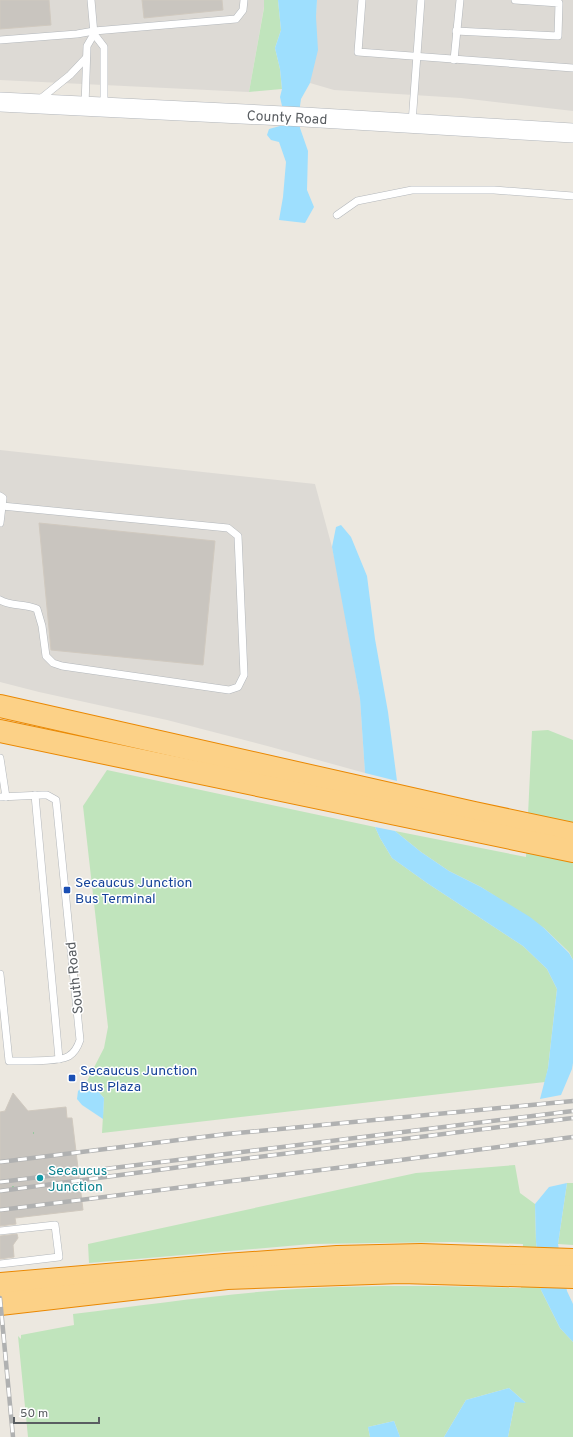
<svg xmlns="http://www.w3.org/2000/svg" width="573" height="1437" viewBox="0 0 573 1437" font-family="Overpass,sans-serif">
  <rect width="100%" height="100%" fill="#ece8e0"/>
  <g fill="#dddad5">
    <polygon points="0,0 264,0 264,7 249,92 0,80"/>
    <polygon points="317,0 573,0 573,111 461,98 334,90 310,83 312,71"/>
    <polygon points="0,450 315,484 332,547 339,580 360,699 365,773 271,747 167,720 39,692 0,682"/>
  </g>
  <g fill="#c0e4bc">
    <polygon points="264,0 278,0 281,30 275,48 280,69 282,89 249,92 264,8"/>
    <polygon points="548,730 573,740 573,960 569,952 544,928 481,887 449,871 421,852 395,831 526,857 532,731"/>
    <polygon points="107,770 375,827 380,838 392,858 427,883 523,946 547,969 557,989 548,1068 545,1082 102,1133 104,1098 94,1087 85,1085 104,1048 108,1027 83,806"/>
    <path d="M515,1165L520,1193L535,1204L536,1242L541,1290L560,1328L573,1342V1437H508L515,1402H525L509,1388L466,1400L444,1437H400L394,1421L368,1427L370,1437H28L18,1336L21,1339V1335L74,1325L73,1314C153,1304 234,1292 314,1288C383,1285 452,1286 521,1288L523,1244L450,1242L311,1244L89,1263L88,1244L416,1173Z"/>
    <polygon points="567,1183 573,1183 573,1245 558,1244"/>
  </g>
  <g fill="#9edffe">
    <polygon points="278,0 317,0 316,17 318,50 310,83 301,99 300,106 300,128 308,151 307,190 314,207 305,223 279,220 283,197 286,162 279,142 271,140 267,135 269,129 280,126 282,106 280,97 282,89 280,69 275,48 281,30"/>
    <polygon points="341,525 351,537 367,576 375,639 388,712 397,781 365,773 360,699 332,547 336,527"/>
    <polygon points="375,827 395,831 421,852 449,871 481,887 530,917 544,928 569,953 573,960 573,1063 572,1069 561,1095 540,1099 548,1068 557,989 547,969 523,946 427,883 392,858 380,838"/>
    <polygon points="85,1085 94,1087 104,1098 103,1119 82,1105 77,1099 78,1091"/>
    <polygon points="567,1183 558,1244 567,1291 573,1304 573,1342 560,1328 541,1290 536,1242 535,1204 549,1187"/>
    <polygon points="509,1388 526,1403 515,1402 508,1437 444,1437 466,1400"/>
    <polygon points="394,1421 400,1437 370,1437 368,1427"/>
  </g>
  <g fill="#c9c5bf" stroke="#d0c9bf">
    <polygon points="0,0 49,0 51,25 0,29"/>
    <polygon points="142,0 222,0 223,10 144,18"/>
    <polygon points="39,523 215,541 203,665 51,650"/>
    <polygon points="13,1093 28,1111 66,1107 67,1118 72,1118 83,1210 15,1218 16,1224 0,1226 0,1112 5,1111"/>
    <polygon points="17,1234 18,1238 13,1245 14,1257 0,1259 0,1236"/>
  </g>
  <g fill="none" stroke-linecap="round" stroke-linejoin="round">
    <defs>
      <g id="service">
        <polyline points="91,0 94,34 104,47 104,106"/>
        <polyline points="362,0 358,52 573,68"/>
        <polyline points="456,31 558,36 559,3 515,0"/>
        <polyline points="0,40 77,34 94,31 236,19 243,10 244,0"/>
        <polyline points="454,60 460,0"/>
        <polyline points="39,100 70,75 86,58"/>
        <polyline points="85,106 87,46 94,34"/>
        <polyline points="412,123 421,0"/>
        <polyline points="337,215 357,201 412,190 494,190 573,196"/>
        <polyline points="0,496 3,498 0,523"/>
        <path d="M0,600C12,607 24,603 37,609L42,626L46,656L53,663L62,666L229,690L238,687L244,675L238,536L228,528L2,506"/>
        <polyline points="0,758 6,797"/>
        <polyline points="35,795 59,1059"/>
        <path d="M0,797L42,795H47L56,800L80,1040C78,1046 74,1053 69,1056C61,1062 21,1061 9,1061L0,974"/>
        <polyline points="0,1231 55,1225 59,1257 0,1264"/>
      </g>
      <polyline id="secondary" points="0,102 304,117 573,133"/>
      <g id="motorway">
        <polyline points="0,706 474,813 573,834"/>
        <polyline points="0,731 573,851"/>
        <polyline points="0,1284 225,1265 337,1257 421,1255 573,1260"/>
        <polyline points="0,1304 227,1278 401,1272 573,1277"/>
      </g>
    </defs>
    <use href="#service" stroke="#b3b7bb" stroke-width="8"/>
    <use href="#secondary" stroke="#b2b6bb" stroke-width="20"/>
    <use href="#motorway" stroke="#ea8802" stroke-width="24"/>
    <g stroke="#97c79f" stroke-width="2" stroke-dasharray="4 2" stroke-linecap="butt">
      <polyline points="33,1133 34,1133"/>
      <polyline points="12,1187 14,1187"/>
    </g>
    <use href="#service" stroke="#fff" stroke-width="7"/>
    <use href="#secondary" stroke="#fff" stroke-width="19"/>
    <use href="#motorway" stroke="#fcd187" stroke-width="22"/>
    <defs>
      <g id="rail">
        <polyline points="0,1162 227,1134 573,1101"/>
        <polyline points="0,1182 573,1111"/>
        <polyline points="0,1191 218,1162 573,1118"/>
        <polyline points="0,1210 393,1161 573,1137"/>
        <polyline points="0,1298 13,1437"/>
      </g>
    </defs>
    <use href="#rail" stroke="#b0b1b1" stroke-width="4.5"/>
    <use href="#rail" stroke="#fff" stroke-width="3" stroke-dasharray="9" stroke-linecap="butt"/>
  </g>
  <g fill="#1a4fb4" stroke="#fff" stroke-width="1.5">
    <rect x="63" y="886" width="8" height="8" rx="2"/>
    <rect x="68" y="1074" width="8" height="8" rx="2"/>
  </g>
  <circle fill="#0f9aa8" stroke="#fff" stroke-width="1.5" cx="40" cy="1178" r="4"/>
  <g text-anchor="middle" stroke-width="3" stroke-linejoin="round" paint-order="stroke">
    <g font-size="14" fill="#595d61" stroke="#fff">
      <text transform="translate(287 117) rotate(3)" y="5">County Road</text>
      <text transform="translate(74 978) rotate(-96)" y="5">South Road</text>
    </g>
    <g font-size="14" fill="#164399" stroke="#fff" text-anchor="start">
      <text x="75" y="887">Secaucus Junction<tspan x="75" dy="16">Bus Terminal</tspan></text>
      <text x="80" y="1075">Secaucus Junction<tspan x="80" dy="16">Bus Plaza</tspan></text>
    </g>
    <g font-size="14" fill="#0d838f" stroke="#fff" text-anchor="start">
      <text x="48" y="1175">Secaucus<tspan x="48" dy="16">Junction</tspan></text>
    </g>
  </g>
  <path d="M14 1417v6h85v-6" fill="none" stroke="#595d61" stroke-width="2"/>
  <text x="20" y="1417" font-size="12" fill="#595d61" stroke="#ffffff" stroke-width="3" paint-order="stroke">50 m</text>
</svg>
